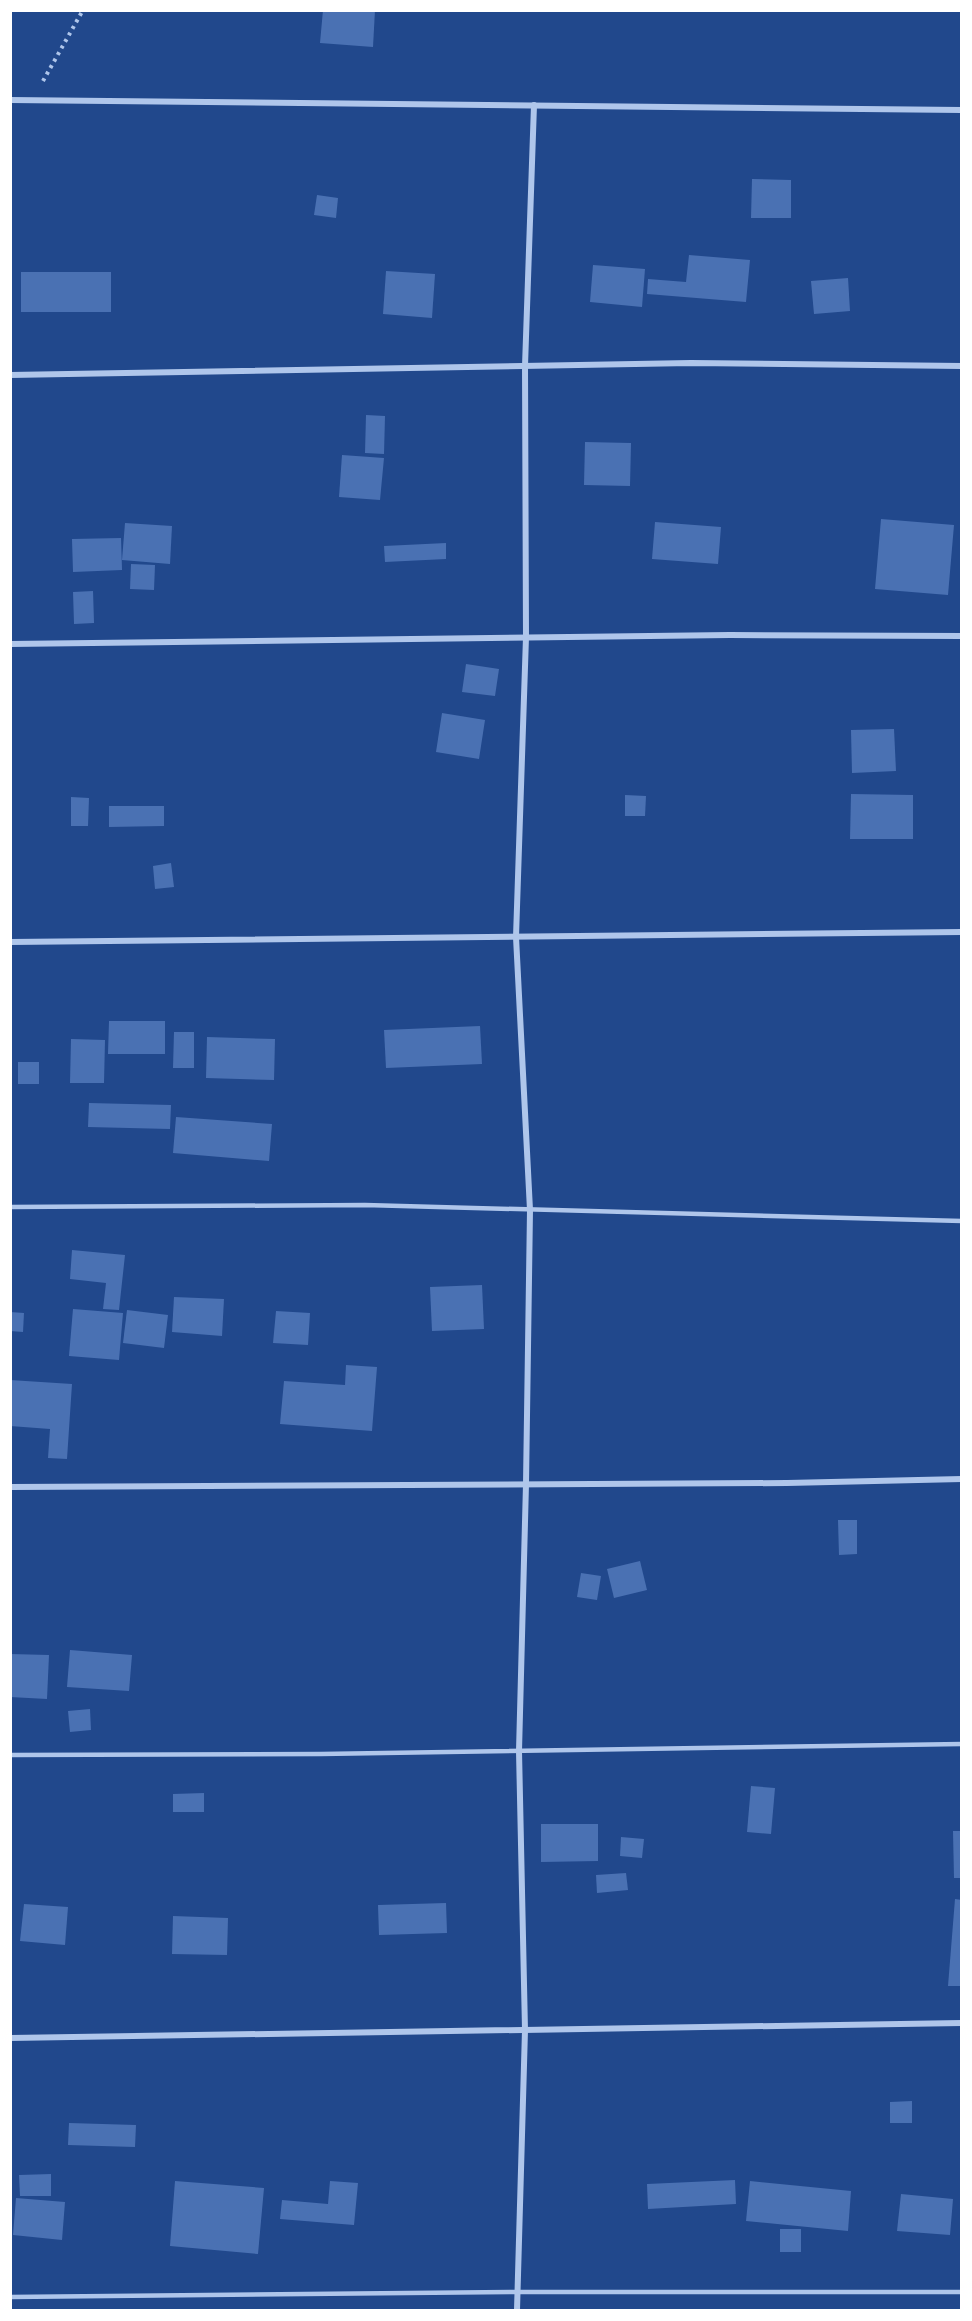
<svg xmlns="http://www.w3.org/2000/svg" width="972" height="2321" viewBox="0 0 972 2321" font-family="Roboto,sans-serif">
  <rect width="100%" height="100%" fill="#21488c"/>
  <g fill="#4a71b3">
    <polygon points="323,10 375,10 373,47 320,43"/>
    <polygon points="752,179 791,180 791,218 751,218"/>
    <polygon points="317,195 338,198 336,218 314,215"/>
    <polygon points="689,255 750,260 746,302 647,294 648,279 686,282"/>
    <polygon points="593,265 645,269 642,307 590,302"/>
    <polygon points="386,271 435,274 432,318 383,314"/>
    <rect x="21" y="272" width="90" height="40"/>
    <polygon points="848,278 850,311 814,314 811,281"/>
    <polygon points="366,415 385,416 384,454 365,453"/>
    <polygon points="585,442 631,443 630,486 584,485"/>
    <polygon points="342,455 384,458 380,500 339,497"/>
    <polygon points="881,519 954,525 948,595 875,589"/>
    <polygon points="655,522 721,527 718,564 652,559"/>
    <polygon points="125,523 172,526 170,564 122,560"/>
    <polygon points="121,538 122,570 73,572 72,539"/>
    <polygon points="446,543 446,559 385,562 384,546"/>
    <polygon points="131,564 155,565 154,590 130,589"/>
    <polygon points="93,591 94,623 74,624 73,592"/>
    <polygon points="466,664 499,669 495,696 462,692"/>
    <polygon points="442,713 485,720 479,759 436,752"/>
    <polygon points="894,729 896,771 852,773 851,730"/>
    <polygon points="851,794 913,795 913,839 850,839"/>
    <polygon points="625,795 646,796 645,816 625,816"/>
    <polygon points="71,797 89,798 88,826 71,826"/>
    <polygon points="109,806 164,806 164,826 109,827"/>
    <polygon points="171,863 174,887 155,889 153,866"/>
    <polygon points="109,1021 165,1021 165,1054 108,1054"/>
    <polygon points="480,1026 482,1064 386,1068 384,1030"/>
    <polygon points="174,1032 194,1032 194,1068 173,1068"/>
    <polygon points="207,1037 275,1039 274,1080 206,1078"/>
    <polygon points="71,1039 105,1040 104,1083 70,1083"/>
    <rect x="18" y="1062" width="21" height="22"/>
    <polygon points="89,1103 171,1105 170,1129 88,1127"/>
    <polygon points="176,1117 272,1124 269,1161 173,1153"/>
    <polygon points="72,1250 125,1255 119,1310 103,1309 106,1283 70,1279"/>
    <polygon points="482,1285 484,1329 432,1331 430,1287"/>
    <polygon points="174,1297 224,1299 222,1336 172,1332"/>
    <polygon points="73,1309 123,1313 119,1360 69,1356"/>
    <polygon points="127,1310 168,1315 164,1348 123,1343"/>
    <polygon points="276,1311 310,1313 308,1345 273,1343"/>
    <polygon points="10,1312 24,1313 23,1332 10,1331"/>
    <polygon points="346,1365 377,1367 372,1431 280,1424 284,1381 345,1385"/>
    <polygon points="10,1380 72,1384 67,1459 48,1458 50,1429 10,1426"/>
    <polygon points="838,1520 857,1520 857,1554 839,1555"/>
    <polygon points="640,1561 647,1590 614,1598 607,1569"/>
    <polygon points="581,1573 601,1576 597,1600 577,1597"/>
    <polygon points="70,1650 132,1655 129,1691 67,1687"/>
    <polygon points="10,1654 49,1655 47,1699 10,1697"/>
    <polygon points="90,1709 91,1730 70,1732 68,1711"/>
    <polygon points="751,1786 775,1788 771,1834 747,1832"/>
    <polygon points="204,1793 204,1812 173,1812 173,1794"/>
    <polygon points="541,1824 598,1824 598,1861 541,1862"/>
    <polygon points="953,1831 962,1831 962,1878 954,1878"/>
    <polygon points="621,1837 644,1839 642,1858 620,1856"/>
    <polygon points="626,1873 628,1890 597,1893 596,1875"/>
    <polygon points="955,1899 962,1900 962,1986 948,1986"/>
    <polygon points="446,1903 447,1933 379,1935 378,1905"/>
    <polygon points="24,1904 68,1907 65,1945 20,1941"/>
    <polygon points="173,1916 228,1918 227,1955 172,1954"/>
    <polygon points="912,2101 912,2123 890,2123 890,2102"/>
    <polygon points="69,2123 136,2125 135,2147 68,2145"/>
    <polygon points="51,2174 51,2196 20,2196 19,2175"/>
    <polygon points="735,2180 736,2204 648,2209 647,2184"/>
    <polygon points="175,2181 264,2188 258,2254 170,2246"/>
    <polygon points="330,2181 358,2183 354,2225 280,2219 282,2200 328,2204"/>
    <polygon points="750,2181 851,2191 848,2231 746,2221"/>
    <polygon points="901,2194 953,2199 950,2235 897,2231"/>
    <polygon points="16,2198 65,2202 62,2240 13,2235"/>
    <rect x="780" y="2229" width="21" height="23"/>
  </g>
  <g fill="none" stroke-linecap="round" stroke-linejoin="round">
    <polyline stroke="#afc6eb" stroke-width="4" stroke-dasharray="3 4.5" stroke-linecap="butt" points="43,81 83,10"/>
    <g stroke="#afc6eb" stroke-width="4.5">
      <polyline points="10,1207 365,1205 962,1221"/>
      <polyline points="10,1755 321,1754 962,1744"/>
      <polyline points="10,2297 517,2292 962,2292"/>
    </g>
    <g stroke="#afc6eb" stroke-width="6">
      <polyline points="10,100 962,110"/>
      <polyline points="10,375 691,363 962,366"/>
      <polyline points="10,644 730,635 962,636"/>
      <polyline points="10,942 962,932"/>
      <polyline points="10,1487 787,1483 962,1479"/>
      <polyline points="10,2038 962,2023"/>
      <polyline points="517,2310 525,2030 519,1751 526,1484 530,1210 516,937 526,637 525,366 534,105"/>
    </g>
  </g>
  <rect width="972" height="2321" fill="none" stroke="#ffffff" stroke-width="24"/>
</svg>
